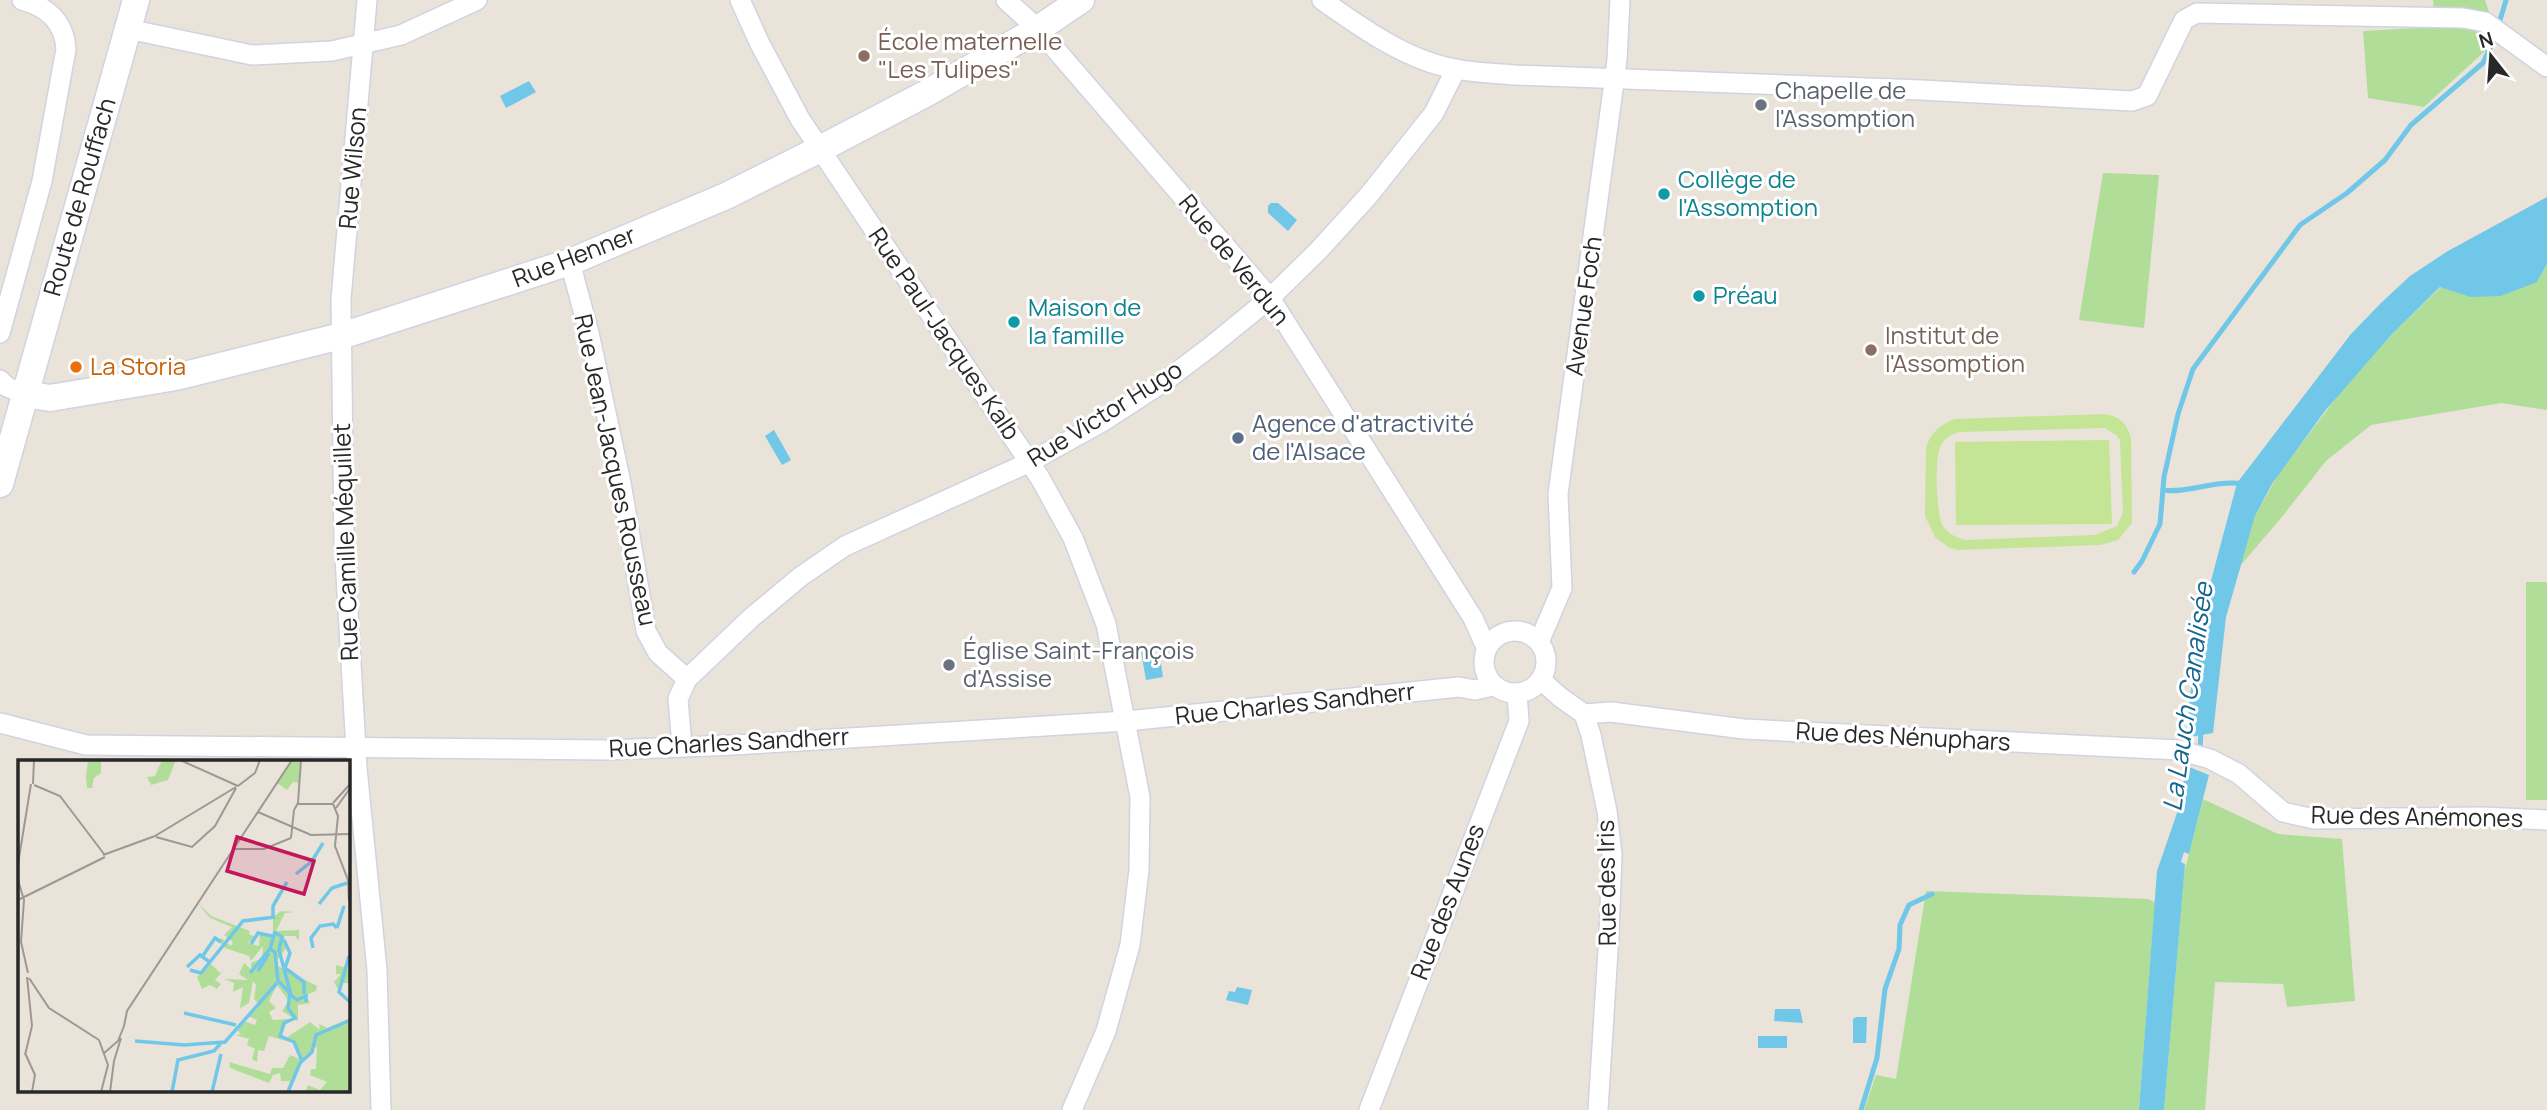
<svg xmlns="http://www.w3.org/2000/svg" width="2547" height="1110" viewBox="0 0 2547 1110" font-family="Manrope,sans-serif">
  <rect width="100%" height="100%" fill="#eae3da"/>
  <g fill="#b0de99">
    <polygon points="2433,0 2485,0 2498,39 2424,107 2368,98 2363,31 2435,27"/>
    <polygon points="2103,173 2159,175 2144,328 2079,320"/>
    <polygon points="2547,264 2547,410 2501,403 2371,425 2326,461 2281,518 2240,566 2255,516 2278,475 2346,385 2392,334 2441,287 2470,297 2537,282"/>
    <rect x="2526" y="582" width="21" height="218"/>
    <polygon points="2203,799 2278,834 2342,839 2355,1001 2287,1007 2283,984 2215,982 2205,1110 2164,1110 2184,873"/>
    <polygon points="1926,891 2148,899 2155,902 2139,1110 1864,1110 1876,1075 1896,1079"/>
  </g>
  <g fill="#c3e595" fill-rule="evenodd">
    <path d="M2104,414C2119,416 2127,423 2131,438L2132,523L2118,540L2100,545L1957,550L1948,547L1935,537L1925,516L1926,448C1930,433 1941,424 1955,419ZM2105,428L2116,435L2120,440L2123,513L2117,526L2095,535L1965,540C1956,537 1948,534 1943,526C1936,515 1934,456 1941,445C1945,438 1951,435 1958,432Z"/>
    <polygon points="2109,440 2112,524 1956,525 1955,442"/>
  </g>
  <g fill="#71c7e8">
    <polygon points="529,81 536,92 506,108 500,96"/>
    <polygon points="2547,197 2547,264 2537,282 2501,296 2470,297 2440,287 2392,334 2325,411 2272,484 2255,516 2226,617 2213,733 2189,737 2189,703 2198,640 2208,592 2237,483 2351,334 2382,302 2410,276 2448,251"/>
    <polygon points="1271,203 1278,203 1297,220 1288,231 1268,213 1268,206"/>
    <polygon points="774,430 791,460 782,465 765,436"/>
    <polygon points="1153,650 1156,664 1161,663 1163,677 1146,680 1141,652"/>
    <polygon points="2187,766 2209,775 2189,854 2184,852 2181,862 2185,864 2164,1110 2139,1110 2157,871 2177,813"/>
    <polygon points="1237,987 1252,990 1248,1005 1226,1000 1229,991 1235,992"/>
    <polygon points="1775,1009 1800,1009 1803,1023 1774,1021"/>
    <polygon points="1856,1017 1867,1017 1866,1043 1853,1043 1853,1019"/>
    <rect x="1758" y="1036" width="29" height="12"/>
  </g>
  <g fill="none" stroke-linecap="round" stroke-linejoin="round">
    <g stroke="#71c7e8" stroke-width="5">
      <polyline points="2498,27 2506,0"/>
      <path d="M2163,490C2186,494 2217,479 2243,484"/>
      <polyline points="2134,572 2142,561 2160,524 2164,477 2178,414 2193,369 2300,225 2347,193 2385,160 2411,125 2483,63 2495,37"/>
      <polyline points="2200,752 2201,730"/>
      <polyline points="1861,1110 1877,1058 1885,989 1899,949 1900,925 1909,905 1932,894"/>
    </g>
    <defs>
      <g id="street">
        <polyline points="367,0 341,299 344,540 357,768 377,970 381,1110"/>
        <polyline points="740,0 760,44 800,119 1040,478 1073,538 1106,624 1140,797 1139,870 1130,945 1106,1031 1072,1110"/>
        <polyline points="1006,0 1038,29 1270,298 1473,618 1486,647"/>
        <path d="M1322,0C1362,28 1406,60 1455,69C1475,73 1495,73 1515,75L1921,90L2132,101L2147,96L2184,20L2197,13L2463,18L2485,22L2547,67"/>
        <polyline points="128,29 252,55 332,51 401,35 477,0"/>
        <polyline points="570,262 589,333 621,483 646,631 658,653 687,679"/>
        <path d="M0,333L42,181L66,49C64,22 48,7 22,0"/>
        <polyline points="0,380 7,387 25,394"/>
        <circle cx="1515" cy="662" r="31"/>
        <polyline points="1539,642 1562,588 1558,494 1617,60 1620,0"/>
        <polyline points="1541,680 1560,697 1584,714 1591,735 1607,811 1612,854 1609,935 1598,1110"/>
        <polyline points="1584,714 1611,712 1744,729 2179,750 2210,759 2239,774 2283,812 2314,819 2482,817 2547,820"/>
        <polyline points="0,723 86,745 607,750 734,745 1127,721 1459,687 1475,690 1493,686"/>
        <polyline points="682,746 678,699 687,679 751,618 800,577 845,546 1030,462 1102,422 1165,381 1210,347 1270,298 1319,250 1369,195 1434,113 1456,69"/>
        <polyline points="1369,1110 1519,721 1517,694"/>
      </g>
      <g id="secondary">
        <polyline points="25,394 50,398 176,377 341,336 570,262 726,196 820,149 927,93 1038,29 1081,0"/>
        <polyline points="0,484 136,0"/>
      </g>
    </defs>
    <use href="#street" stroke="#d0d3e0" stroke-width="22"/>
    <use href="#secondary" stroke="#d0d3e0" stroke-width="29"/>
    <use href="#street" stroke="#fff" stroke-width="19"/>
    <use href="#secondary" stroke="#fff" stroke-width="26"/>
  </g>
  <g fill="#8d6e63" stroke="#fff" stroke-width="2.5">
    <circle cx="864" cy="56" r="7"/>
    <circle cx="1871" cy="350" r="7"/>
  </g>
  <g fill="#6b7280" stroke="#fff" stroke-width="2.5">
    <circle cx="1761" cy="105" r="7"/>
    <circle cx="949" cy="665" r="7"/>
  </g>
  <g fill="#0f9aa8" stroke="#fff" stroke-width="2.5">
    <circle cx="1664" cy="194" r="7"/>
    <circle cx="1699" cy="296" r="7"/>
    <circle cx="1014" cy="322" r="7"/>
  </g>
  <circle fill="#e8710a" stroke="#fff" stroke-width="2.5" cx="76" cy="367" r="7"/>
  <circle fill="#5c6f8a" stroke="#fff" stroke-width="2.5" cx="1238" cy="438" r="7"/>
  <g text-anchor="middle" stroke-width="6" stroke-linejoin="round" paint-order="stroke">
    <g font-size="24" fill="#785e54" stroke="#fff" text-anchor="start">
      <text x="878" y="50">École maternelle<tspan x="878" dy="28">"Les Tulipes"</tspan></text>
      <text x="1885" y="344">Institut de<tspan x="1885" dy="28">l'Assomption</tspan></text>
    </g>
    <g font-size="24" fill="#5b616d" stroke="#fff" text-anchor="start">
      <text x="1775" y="99">Chapelle de<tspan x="1775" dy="28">l'Assomption</tspan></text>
      <text x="963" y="659">Église Saint-François<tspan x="963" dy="28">d'Assise</tspan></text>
    </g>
    <g font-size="24" fill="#282828" stroke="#fff">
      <text transform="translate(353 168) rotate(-85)" y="8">Rue Wilson</text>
      <text transform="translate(80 197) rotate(-74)" y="8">Route de Rouffach</text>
      <text transform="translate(574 257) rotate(-21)" y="8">Rue Henner</text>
      <text transform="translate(1234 260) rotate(51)" y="8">Rue de Verdun</text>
      <text transform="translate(1584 306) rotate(-82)" y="8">Avenue Foch</text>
      <text transform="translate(944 334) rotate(56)" y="8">Rue Paul-Jacques Kalb</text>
      <text transform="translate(1105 414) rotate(-32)" y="8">Rue Victor Hugo</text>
      <text transform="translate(615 470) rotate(78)" y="8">Rue Jean-Jacques Rousseau</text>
      <text transform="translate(346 542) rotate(-92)" y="8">Rue Camille Méquillet</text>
      <text transform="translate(1295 704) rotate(-6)" y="8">Rue Charles Sandherr</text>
      <text transform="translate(1903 737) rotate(3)" y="8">Rue des Nénuphars</text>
      <text transform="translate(729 743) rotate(-3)" y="8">Rue Charles Sandherr</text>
      <text transform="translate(2417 817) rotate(1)" y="8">Rue des Anémones</text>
      <text transform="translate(1607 883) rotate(-91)" y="8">Rue des Iris</text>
      <text transform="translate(1448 902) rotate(-69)" y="8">Rue des Aunes</text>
    </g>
    <g font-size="24" fill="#0d838f" stroke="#fff" text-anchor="start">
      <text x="1678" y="188">Collège de<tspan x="1678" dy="28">l'Assomption</tspan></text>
      <text x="1713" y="304">Préau</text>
      <text x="1028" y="316">Maison de<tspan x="1028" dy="28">la famille</tspan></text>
    </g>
    <g font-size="24" fill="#c56008" stroke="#fff" text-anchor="start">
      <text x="90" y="375">La Storia</text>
    </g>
    <g font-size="24" fill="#4e5e75" stroke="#fff" text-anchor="start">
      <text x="1252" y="432">Agence d'atractivité<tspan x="1252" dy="28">de l'Alsace</tspan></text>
    </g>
    <g font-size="26" font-style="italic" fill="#146590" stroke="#fff">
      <text transform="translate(2188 697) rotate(-82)" y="9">La Lauch Canalisée</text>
    </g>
  </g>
  <g transform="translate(18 760)">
    <rect width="332" height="332" fill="#eae3da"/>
    <path d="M70,0H83V13L76,18L74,28H69L68,17ZM144,0H158L150,20L133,25L129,17L137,16ZM275,0L282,1L281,23L275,22L269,30L259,23ZM177,140L193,156L232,171L231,174L237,177L230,183L241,186L242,173L255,176V157L263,151L277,152L267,153L258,171L281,170V181L277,176H266L269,187L256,204L299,226L298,231L288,235L292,243L280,245V261L264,251L271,241L259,225L251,241L258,248L251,252L255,260L270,259L264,275L268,278L292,262L302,270L301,264L309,268L332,258V332H287L290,325L302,330L309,322L292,315L293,309H298L299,286L284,303L271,332H268L272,321H263L262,313L255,315L251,323L212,308L211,302L252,314L254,308H265L272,295L284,300L272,278L268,281L251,276L246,291L240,290L239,302L234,299L237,289L229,285L231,279L217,275L223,274L219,270L228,257L226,261L237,265L239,260L230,256L241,244L236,239L238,225L235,221L231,243L222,248L225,227L215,232L216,223L206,219L230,220L221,214L226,203L233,209V203L244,198L245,186L233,201L231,196L207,188L201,181L203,178L213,186L215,182L206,175L214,167L192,158ZM329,196L332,223H325L321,231L316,222L323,214H318V205L328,208ZM193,204L202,213L206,210L197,220L203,224L199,229L192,225L184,229L179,217Z" fill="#b0de99"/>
    <path fill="none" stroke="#71c7e8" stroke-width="3.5" d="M278,114L294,101L305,83M301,144L314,128L329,123M255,156V146L269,122M319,168L326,146M257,171L252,189L257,192L260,221L272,233L270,248L277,258L266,263L262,276L276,282L284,301M258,173L264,177L261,190L273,235L279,240L288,236V242M266,180L272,193L267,208L286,222V234M233,184L240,173L254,176M295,188L293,178L302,166L315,164L319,168M331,196L321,232L333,243M184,197L197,178L203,182M169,207L182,195L193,203M172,210L183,213L225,161L257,157M240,211L251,193M232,213L251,190M166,253L218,265M117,281L166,285L207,282L259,223M154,332L160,300L196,291L203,283M194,332L203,294M270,332L282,303L294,292L298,275L333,260"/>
    <path fill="none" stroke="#9c9893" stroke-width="2" d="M162,0L220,26M15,24L16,0M16,25L42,36L86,94M220,26L237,13L242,0M315,43L333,23M280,44H315M315,44L320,56L317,86L330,120L331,141M318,48L333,27M276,50L280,43L283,0M240,52L293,75L333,74M137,76L218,27M138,77L174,87L197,66L218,28M273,78L276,50M216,89H246L273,78M85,95L137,76M0,104L13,24M0,120L6,140L3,182L10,213M0,140L87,97M11,218L31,248L81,280M106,266L109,251L274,0M81,280L90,305L83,332M7,293L17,315L14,332M85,294L100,281L106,266M7,295L14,266L9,217M96,301L103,278M92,332L96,301"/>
    <path fill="#c2185b" fill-opacity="0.15" stroke="#c2185b" stroke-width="3.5" d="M219,77L296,101L286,134L209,111Z"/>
    <rect width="332" height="332" fill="none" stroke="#282828" stroke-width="3.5"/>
  </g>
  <g transform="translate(2491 56) rotate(343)" stroke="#ffffff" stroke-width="5" paint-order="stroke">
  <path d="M0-5L12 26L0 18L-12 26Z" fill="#282828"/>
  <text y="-10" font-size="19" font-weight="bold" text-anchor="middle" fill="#282828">N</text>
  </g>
</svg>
